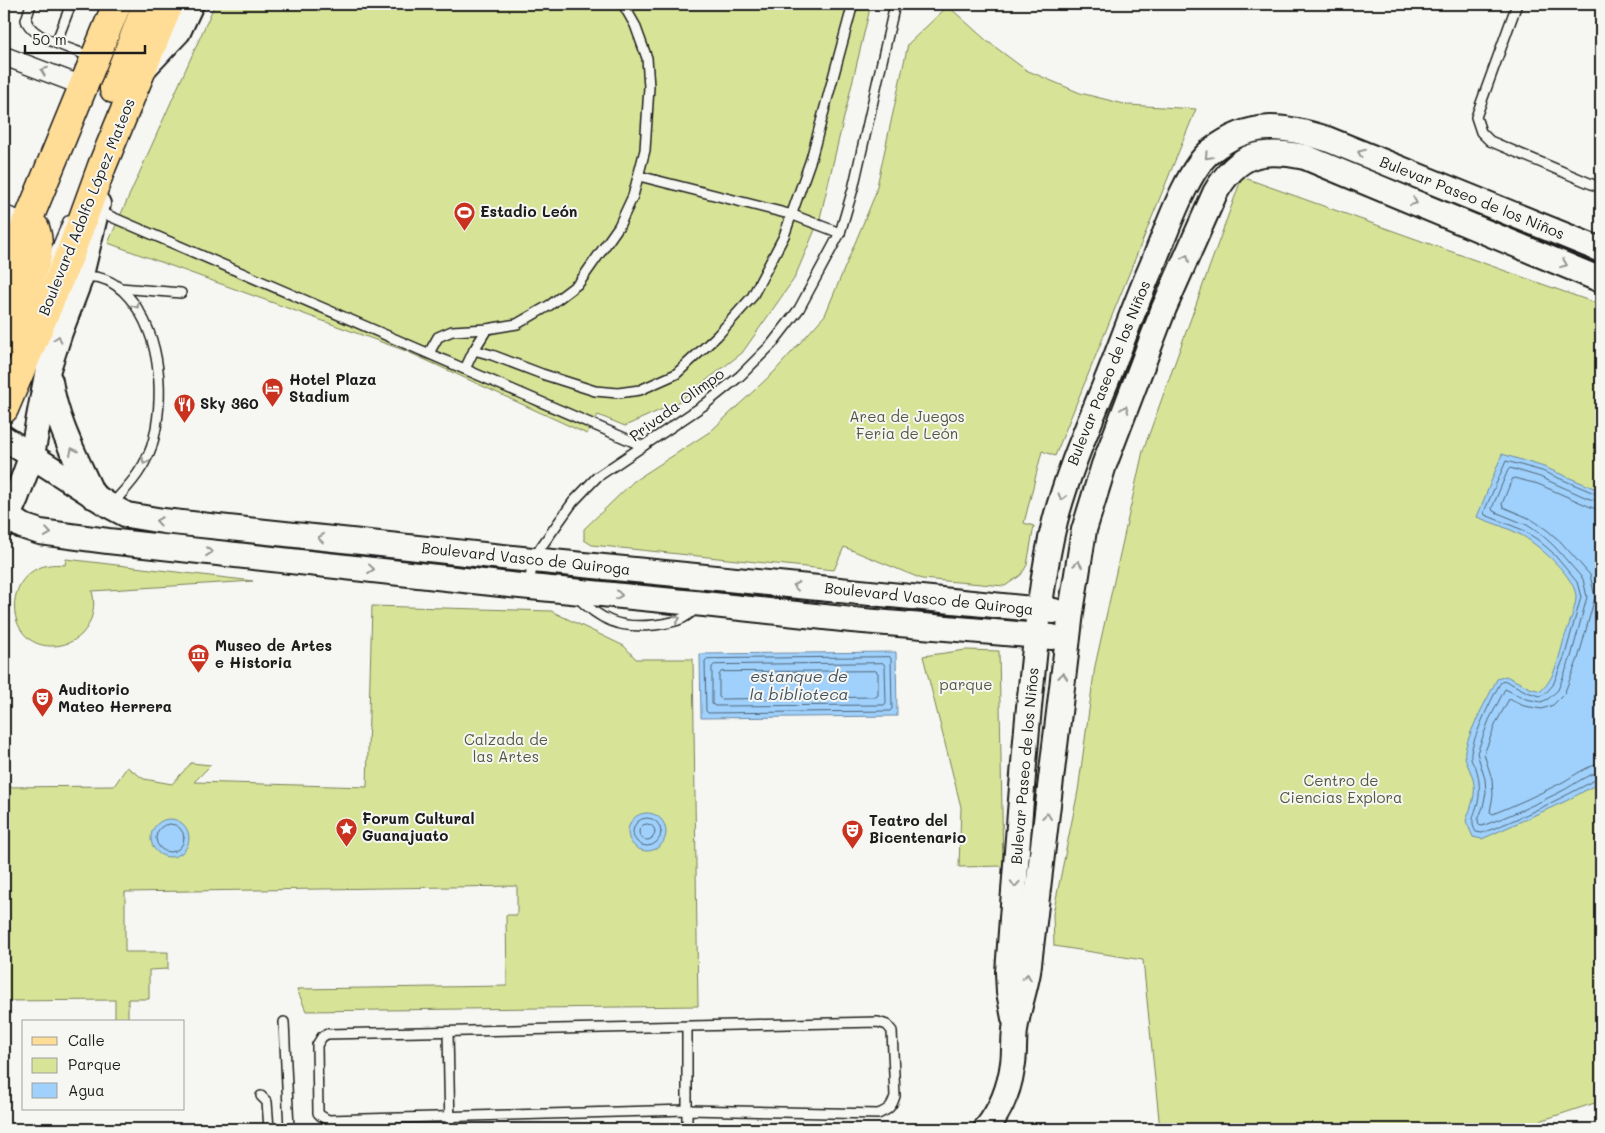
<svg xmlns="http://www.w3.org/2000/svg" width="1605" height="1133" viewBox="0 0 1605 1133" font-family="Mali,sans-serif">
  <rect width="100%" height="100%" fill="#f6f6f2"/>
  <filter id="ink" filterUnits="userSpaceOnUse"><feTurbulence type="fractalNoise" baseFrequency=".02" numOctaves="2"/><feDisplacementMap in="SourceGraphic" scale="10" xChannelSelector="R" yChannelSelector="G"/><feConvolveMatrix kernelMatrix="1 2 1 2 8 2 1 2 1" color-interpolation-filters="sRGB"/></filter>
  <g filter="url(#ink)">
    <g fill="#d7e497" stroke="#7a805a">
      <polygon points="215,4 871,4 820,218 794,279 742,353 678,402 625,426 598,415 587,434 406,351 108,243"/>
      <polygon points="948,6 987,41 1026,70 1080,93 1128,105 1196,109 1055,456 1042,451 1024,523 1034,526 1027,565 1021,575 1005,586 922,579 844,547 834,570 592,545 584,540 584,529 634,481 711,431 774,372 825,315 875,195 908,44"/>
      <polygon points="1242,177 1601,305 1601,1101 1515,1129 1160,1129 1143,960 1054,946 1053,914 1078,791 1095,666 1143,451"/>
      <path d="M66,559L253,581L92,591C96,605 93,622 82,634C74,642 63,646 52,646C0,647 0,557 65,565Z"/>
      <polygon points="372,606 551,611 624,646 636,659 693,659 698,1006 306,1011 297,989 507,986 506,915 517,915 517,886 125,892 125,952 168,952 168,969 149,970 149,999 128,999 128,1022 115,1022 115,1000 4,1001 4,787 114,786 127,767 144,779 172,784 191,763 211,765 194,782 367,787"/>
      <polygon points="966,650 999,651 1003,866 959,867 961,807 923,656"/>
    </g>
    <g fill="#9fd1fc" stroke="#6b89a2">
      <path d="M1502,454L1544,467L1601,491V782L1566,801L1482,839L1473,837L1466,821C1471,806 1477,795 1473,779C1471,770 1463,760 1465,750C1471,726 1487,700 1497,679L1506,676L1530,688L1541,691C1555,678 1559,657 1564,639C1568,627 1575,610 1576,598C1577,578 1539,546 1523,536C1509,528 1492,523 1477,517Z"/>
      <polygon points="896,652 897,716 701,718 700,654"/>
      <circle cx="647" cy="832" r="19"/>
      <circle cx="170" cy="838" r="19"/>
    </g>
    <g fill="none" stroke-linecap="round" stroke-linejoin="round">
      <g stroke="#506476" stroke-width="1">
        <path d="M1601,496L1542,471L1506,461L1484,512L1485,515L1523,530L1538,540L1552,552L1577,582L1581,597L1565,655L1553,685L1545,694L1540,696L1527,692L1506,681L1501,682C1494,693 1468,747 1471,758C1471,762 1474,765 1476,768C1479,777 1480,787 1479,796C1478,810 1468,819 1476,832L1482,833C1522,818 1560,799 1597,779L1601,778"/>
        <path d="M1601,502L1587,498L1540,477L1510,468L1508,470L1492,508L1493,511L1527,525L1542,535L1555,547L1583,579L1587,597L1571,657L1558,690L1548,699L1541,702L1526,699L1505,689L1489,720L1477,753L1485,779L1486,792L1483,807L1478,820L1479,825L1482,826C1509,816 1537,804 1562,791C1574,785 1588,773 1601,772"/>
        <path d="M1601,509L1593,508L1538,484L1514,478L1512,479L1502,504L1503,507L1531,519L1547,530L1561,542L1590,575L1595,597L1578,659L1564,694L1553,705L1542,709L1524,706L1509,699L1496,723L1484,754L1492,779L1493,795L1490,812L1493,814C1515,805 1537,795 1559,784C1572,778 1586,765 1601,764"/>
        <polygon points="890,657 891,659 892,709 890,711 708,713 706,711 705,661 707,659"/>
        <polygon points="883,663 885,666 886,703 884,705 715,706 712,704 712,667 714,665"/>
        <polygon points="876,671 878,673 878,695 876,697 722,699 719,697 719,675 721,672"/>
        <circle cx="647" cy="832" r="14"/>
        <circle cx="647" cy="832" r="8"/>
        <circle cx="170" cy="838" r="14"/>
      </g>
      <defs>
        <g id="lane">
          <path d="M31,4L26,20C31,38 75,50 92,57"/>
          <polyline points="1517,4 1476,117 1481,132 1490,141 1601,188"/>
          <polyline points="56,43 71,4"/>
          <polyline points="639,176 793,215 840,233"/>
          <polyline points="98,211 643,446"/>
          <path d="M81,278C96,274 111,280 123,291C160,327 165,389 154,438C148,465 130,485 111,505"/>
          <polyline points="120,288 181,293"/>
          <polyline points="38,292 68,221"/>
          <polyline points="474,350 487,329"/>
          <polyline points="429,353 438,337 452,331 487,329 517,324 550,305 579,283 619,226 633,196 645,150 649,87 647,58 635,25 623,4"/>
          <polyline points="465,369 474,350 492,355 542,374 595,391 618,393 640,390 676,374 717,336 752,297 784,236 811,159 851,11 849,4"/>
          <polyline points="528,587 534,559 541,547 573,502 597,477 704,405 740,376 771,345 799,309 840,233 853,189 895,4"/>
          <path d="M576,596C600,620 619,629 654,625C662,624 673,623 681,619C686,617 692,612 697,608"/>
          <polyline points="284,1022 289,1129"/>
          <path d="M878,1022L887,1025L892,1031L895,1096C892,1107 888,1110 878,1114L687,1110L328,1120L321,1116L318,1113L317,1045L322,1037L327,1034Z"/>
          <polyline points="687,1027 687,1129"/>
          <polyline points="448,1032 450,1129"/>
          <polyline points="261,1096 267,1102 269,1129"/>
        </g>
        <g id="street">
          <polyline points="4,56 83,86"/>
          <polyline points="4,215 26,223"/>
        </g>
        <g id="secondary">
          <polyline points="145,67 178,32 191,4"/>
          <path d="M50,381C56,422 76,458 93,496"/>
          <polyline points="4,438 110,506 127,515 163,521 512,558 1054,611"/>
          <polyline points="4,514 22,526 40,532 108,541 510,585 704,604 852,620 1052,637"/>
          <polyline points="4,525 16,498 32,455 48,369 60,332 80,279 98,204"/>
          <path d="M1014,1018L1009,992L1008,972C1015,880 1021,788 1030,697C1036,638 1041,579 1055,521C1067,475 1086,431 1104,387C1120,348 1134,307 1151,268C1164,238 1186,170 1211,151C1251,120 1283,125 1327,139L1601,250"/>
          <path d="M986,1129C1001,1110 1010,1087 1013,1063C1015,1050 1013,1037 1016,1024C1019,1006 1025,989 1028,972L1071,612L1084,530L1104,465L1164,308L1215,193C1238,153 1261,148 1305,157L1601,280"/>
        </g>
        <g id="primary">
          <polyline points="114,89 147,4"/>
          <polyline points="4,279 117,4"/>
          <path d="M4,343L36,261C39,249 39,240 35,228L26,223"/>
          <polyline points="4,409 70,254 102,166 169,4"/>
        </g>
      </defs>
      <use href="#lane" stroke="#1c1c1c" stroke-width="12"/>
      <use href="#street" stroke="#1c1c1c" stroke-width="21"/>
      <use href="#secondary" stroke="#1c1c1c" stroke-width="28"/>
      <use href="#primary" stroke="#1c1c1c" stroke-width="31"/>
      <use href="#lane" stroke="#f6f6f2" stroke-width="9"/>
      <use href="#street" stroke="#f6f6f2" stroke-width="18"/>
      <use href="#secondary" stroke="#f6f6f2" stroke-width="24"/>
      <use href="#primary" stroke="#ffdd96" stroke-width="28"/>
    </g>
    <defs><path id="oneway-chevron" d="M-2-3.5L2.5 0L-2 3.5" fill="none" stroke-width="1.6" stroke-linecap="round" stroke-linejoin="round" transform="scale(1.25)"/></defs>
    <g stroke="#949492">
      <use href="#oneway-chevron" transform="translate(44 71) rotate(-159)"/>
      <use href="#oneway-chevron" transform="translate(1361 153) rotate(-158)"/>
      <use href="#oneway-chevron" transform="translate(1208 156) rotate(134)"/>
      <use href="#oneway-chevron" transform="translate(1414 202) rotate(22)"/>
      <use href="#oneway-chevron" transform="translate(1186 258) rotate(-66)"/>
      <use href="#oneway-chevron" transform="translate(1564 264) rotate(22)"/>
      <use href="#oneway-chevron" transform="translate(136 305) rotate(55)"/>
      <use href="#oneway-chevron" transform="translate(58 339) rotate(-72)"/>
      <use href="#oneway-chevron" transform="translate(1125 409) rotate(-69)"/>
      <use href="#oneway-chevron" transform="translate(73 451) rotate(-115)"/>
      <use href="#oneway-chevron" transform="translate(145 461) rotate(117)"/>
      <use href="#oneway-chevron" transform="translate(1062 497) rotate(106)"/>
      <use href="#oneway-chevron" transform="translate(159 521) rotate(-171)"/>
      <use href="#oneway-chevron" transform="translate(48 533) rotate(8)"/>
      <use href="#oneway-chevron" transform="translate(321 538) rotate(-174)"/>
      <use href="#oneway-chevron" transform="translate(209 552) rotate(6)"/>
      <use href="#oneway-chevron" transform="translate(1078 564) rotate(-81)"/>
      <use href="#oneway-chevron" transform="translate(371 569) rotate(6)"/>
      <use href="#oneway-chevron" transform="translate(796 586) rotate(-174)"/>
      <use href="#oneway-chevron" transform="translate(619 595) rotate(6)"/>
      <use href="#oneway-chevron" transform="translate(677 619) rotate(-19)"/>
      <use href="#oneway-chevron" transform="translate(1063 676) rotate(-84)"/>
      <use href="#oneway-chevron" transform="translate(1047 816) rotate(-83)"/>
      <use href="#oneway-chevron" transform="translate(1015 884) rotate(94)"/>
      <use href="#oneway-chevron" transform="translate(1027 977) rotate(-81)"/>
    </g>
  </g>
  <defs>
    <symbol id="stadium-pin" viewBox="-11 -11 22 30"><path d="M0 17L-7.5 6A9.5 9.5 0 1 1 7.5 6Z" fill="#c8321e" stroke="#f6f6f2"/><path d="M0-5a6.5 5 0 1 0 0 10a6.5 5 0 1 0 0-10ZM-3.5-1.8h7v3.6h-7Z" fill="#fff"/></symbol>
    <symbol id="hotel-pin" viewBox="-11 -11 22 30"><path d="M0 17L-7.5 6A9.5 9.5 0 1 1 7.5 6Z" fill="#c8321e" stroke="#f6f6f2"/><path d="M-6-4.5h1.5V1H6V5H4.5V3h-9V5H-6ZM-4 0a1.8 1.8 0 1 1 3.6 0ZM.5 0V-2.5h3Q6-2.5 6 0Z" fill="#fff"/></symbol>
    <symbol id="restaurant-pin" viewBox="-11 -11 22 30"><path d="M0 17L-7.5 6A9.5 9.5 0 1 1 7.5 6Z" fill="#c8321e" stroke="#f6f6f2"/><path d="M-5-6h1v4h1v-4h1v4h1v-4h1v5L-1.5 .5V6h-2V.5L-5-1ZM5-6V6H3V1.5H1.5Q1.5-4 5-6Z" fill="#fff"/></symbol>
    <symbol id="museum-pin" viewBox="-11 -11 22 30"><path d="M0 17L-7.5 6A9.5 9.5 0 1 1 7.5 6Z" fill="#c8321e" stroke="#f6f6f2"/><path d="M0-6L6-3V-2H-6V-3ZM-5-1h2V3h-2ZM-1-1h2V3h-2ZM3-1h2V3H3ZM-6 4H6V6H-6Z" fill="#fff"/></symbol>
    <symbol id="theatre-pin" viewBox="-11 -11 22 30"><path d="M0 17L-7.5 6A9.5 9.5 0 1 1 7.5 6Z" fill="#c8321e" stroke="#f6f6f2"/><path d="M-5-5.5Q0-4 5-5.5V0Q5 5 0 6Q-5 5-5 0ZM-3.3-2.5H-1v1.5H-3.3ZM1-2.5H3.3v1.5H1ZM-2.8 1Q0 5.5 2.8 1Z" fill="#fff"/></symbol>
    <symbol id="sight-pin" viewBox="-11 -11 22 30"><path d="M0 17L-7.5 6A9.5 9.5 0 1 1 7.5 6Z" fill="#c8321e" stroke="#f6f6f2"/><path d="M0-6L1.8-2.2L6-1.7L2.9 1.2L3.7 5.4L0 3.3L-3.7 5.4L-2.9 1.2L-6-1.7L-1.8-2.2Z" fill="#fff"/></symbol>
  </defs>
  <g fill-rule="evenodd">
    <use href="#stadium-pin" x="452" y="200" width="25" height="34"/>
    <use href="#hotel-pin" x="260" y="376" width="25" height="34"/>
    <use href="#restaurant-pin" x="172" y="392" width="25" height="34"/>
    <use href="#museum-pin" x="186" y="642" width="25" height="34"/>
    <use href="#theatre-pin" x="30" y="686" width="25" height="34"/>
    <use href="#sight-pin" x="334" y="816" width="25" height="34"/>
    <use href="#theatre-pin" x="840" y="818" width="25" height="34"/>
  </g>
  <g text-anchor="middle" stroke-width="4" stroke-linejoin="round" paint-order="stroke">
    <g font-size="15" fill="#1c1c1c" stroke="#f6f6f2">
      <text transform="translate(1472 198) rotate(22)" y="5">Bulevar Paseo de los Niños</text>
      <text transform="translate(87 207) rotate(-68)" y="5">Boulevard Adolfo López Mateos</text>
      <text transform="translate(1109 373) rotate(-68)" y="5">Bulevar Paseo de los Niños</text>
      <text transform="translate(677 405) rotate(-36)" y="5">Privada Olimpo</text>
      <text transform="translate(526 559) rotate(6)" y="5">Boulevard Vasco de Quiroga</text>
      <text transform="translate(929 599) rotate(6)" y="5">Boulevard Vasco de Quiroga</text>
      <text transform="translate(1025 766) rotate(-85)" y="5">Bulevar Paseo de los Niños</text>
    </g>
    <g font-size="15" font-weight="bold" fill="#1c1c1c" stroke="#f6f6f2" text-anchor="start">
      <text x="480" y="217">Estadio León</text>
      <text x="289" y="385">Hotel Plaza<tspan x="289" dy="17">Stadium</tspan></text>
      <text x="200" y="409">Sky 360</text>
      <text x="215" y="651">Museo de Artes<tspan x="215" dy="17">e Historia</tspan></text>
      <text x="58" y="695">Auditorio<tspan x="58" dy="17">Mateo Herrera</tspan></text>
      <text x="362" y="824">Forum Cultural<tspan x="362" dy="17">Guanajuato</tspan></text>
      <text x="869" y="826">Teatro del<tspan x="869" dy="17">Bicentenario</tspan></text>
    </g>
    <g font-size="15" fill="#545841" stroke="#f6f6f2">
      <text x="907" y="422">Area de Juegos<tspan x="907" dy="17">Feria de León</tspan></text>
      <text x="966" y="690">parque</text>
      <text x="506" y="745">Calzada de<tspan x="506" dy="17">las Artes</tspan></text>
      <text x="1341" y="786">Centro de<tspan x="1341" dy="17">Ciencias Explora</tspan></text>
    </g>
    <g font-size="16" font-style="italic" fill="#43525f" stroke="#f6f6f2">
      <text x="799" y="682">estanque de<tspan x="799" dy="18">la biblioteca</tspan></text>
    </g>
  </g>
  <rect width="1605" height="1133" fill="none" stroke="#f6f6f2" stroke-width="20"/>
  <rect x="10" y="10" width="1585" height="1113" fill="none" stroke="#1c1c1c" stroke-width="2" filter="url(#ink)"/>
  <rect x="22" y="1020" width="162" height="90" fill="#f6f6f2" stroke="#9f9f9c"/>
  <rect x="32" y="1037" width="25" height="8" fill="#ffdd96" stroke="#9f9f9c"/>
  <text x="68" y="1046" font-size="15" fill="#1c1c1c">Calle</text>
  <rect x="32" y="1058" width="25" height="15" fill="#d7e497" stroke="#9f9f9c"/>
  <text x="68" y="1070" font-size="15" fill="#1c1c1c">Parque</text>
  <rect x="32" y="1083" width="25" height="15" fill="#9fd1fc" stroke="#9f9f9c"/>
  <text x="68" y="1096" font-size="15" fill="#1c1c1c">Agua</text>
  <path d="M25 45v8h120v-8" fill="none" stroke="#1c1c1c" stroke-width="2.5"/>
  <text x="32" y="45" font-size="15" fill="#1c1c1c" stroke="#f6f6f2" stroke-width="4" paint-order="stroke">50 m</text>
</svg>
